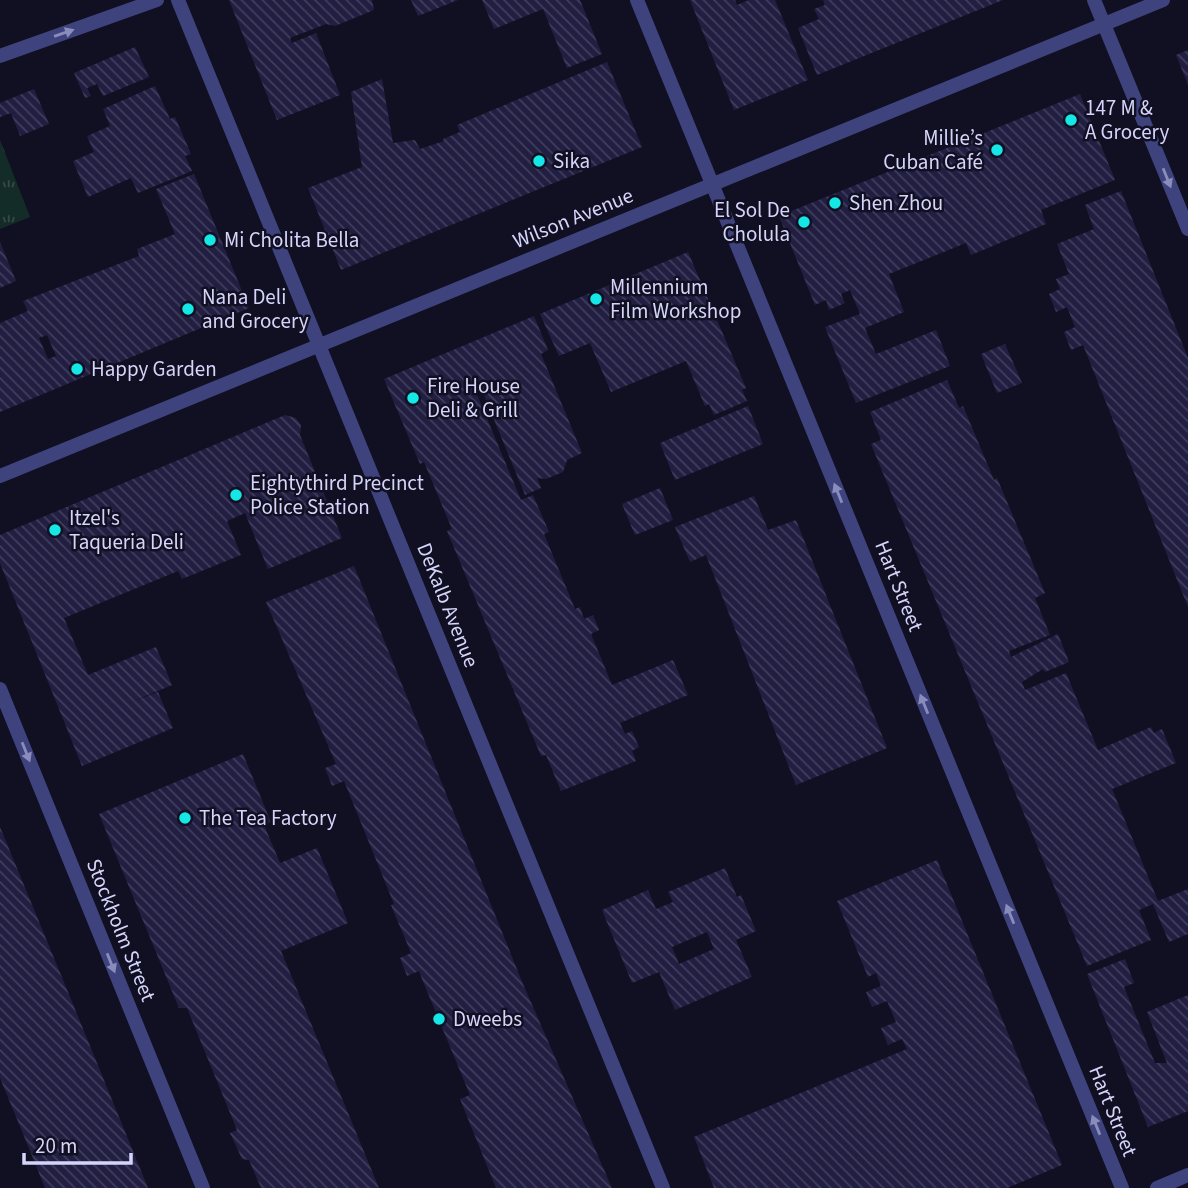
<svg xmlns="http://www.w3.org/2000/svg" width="1188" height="1188" viewBox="0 0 1188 1188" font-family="'Source Sans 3',sans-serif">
  <defs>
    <pattern id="grass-tufts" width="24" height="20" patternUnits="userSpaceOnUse" patternTransform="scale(1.75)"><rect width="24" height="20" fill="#142c28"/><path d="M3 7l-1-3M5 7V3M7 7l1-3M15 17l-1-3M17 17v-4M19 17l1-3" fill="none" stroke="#354a48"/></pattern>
    <pattern id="building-back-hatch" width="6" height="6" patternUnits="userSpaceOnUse" patternTransform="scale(1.75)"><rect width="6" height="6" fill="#211e41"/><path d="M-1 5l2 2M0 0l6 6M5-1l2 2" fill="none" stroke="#403e5d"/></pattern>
  </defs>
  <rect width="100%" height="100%" fill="#111022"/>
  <polygon fill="url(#grass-tufts)" points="0,140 30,217 0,229"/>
  <g fill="url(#building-back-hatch)" fill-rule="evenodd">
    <polygon points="229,0 372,0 374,10 335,26 326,24 290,38 292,43 316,33 340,95 277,120"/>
    <polygon points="411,0 458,0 418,16"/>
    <polygon points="482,0 580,0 602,54 567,68 543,9 494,29"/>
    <polygon points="690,0 735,0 737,5 749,0 775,0 808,80 734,110"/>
    <polygon points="823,0 1003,0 817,75 798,28 819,19 814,9 825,5"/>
    <polygon points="135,47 149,77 103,96 97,84 87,88 91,96 85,98 74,73"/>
    <polygon points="1188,50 1188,85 1176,55"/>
    <polygon points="607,62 642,147 341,270 308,188 362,167 351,92 382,79 393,143 415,140 420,149 444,141 443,139 460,132 457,125"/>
    <polygon points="155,86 170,119 175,117 191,154 185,156 192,171 138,193 131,178 88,197 73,161 94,152 87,136 110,126 103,109"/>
    <polygon points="34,89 49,124 20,136 11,113 0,117 0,103"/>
    <polygon points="1080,94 1115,180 1041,210 1046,224 971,255 966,243 889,274 904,312 865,328 876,354 936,330 950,366 856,403 825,327 860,314 850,290 841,294 845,303 829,310 826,300 815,305 779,216"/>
    <path d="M194,174L249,308L0,412V323L28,311L23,301L139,256L137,249L175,234L156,189ZM47,335L56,356L48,359L39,338Z"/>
    <polygon points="1121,191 1188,358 1188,607 1083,345 1071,350 1064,332 1075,327 1067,307 1056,312 1049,294 1060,289 1056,279 1069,274 1057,244 1094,229 1085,205"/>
    <polygon points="0,242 16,281 0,288"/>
    <polygon points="688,252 746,388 742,390 747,401 714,415 709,404 705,406 686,361 611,392 590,343 559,356 540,314"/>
    <polygon points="534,316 548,350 541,354 582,453 567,460 563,472 546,479 537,478 541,488 525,495 479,383 473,385 521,500 533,495 549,532 544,534 575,609 580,607 584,619 593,615 599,630 591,634 612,685 673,660 688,695 620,723 625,734 632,731 639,747 632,751 636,761 561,791 546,755 541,756 447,531 452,529 424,462 420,464 384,379"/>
    <polygon points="1005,344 1022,383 997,393 981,354"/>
    <polygon points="947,380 959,408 963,406 994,480 997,478 1045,593 1035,598 1050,635 1009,651 1011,657 1058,634 1069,662 1045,672 1043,669 1022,682 1025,690 1066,673 1098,750 1151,727 1154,733 1162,729 1176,763 1112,789 1158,901 1188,889 1188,934 1169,942 1153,904 1139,910 1151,940 1087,966 871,444 881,440 870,412"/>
    <polygon points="748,406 763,444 675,480 660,443"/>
    <polygon points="285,415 296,418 301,425 300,435 342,538 268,569 245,513 227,521 241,555 182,579 178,571 64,618 88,675 156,647 172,685 129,703 158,692 173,728 82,766 0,563 0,535"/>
    <polygon points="660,488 673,520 635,535 622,504"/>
    <polygon points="754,496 768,530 796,520 887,748 796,785 706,555 690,562 675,527"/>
    <polygon points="354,566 523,984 612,1188 496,1188 460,1099 470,1095 422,979 419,971 407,976 400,958 411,953 391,905 394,904 344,781 332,786 325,768 336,764 266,602"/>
    <polygon points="243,754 271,822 264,825 280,863 317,848 348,923 281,951 379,1188 261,1188 249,1160 242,1159 237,1148 230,1133 237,1130 187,1008 179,1008 99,814"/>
    <polygon points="0,827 68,992 148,1188 45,1188 26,1141 0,1078"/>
    <polygon points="937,860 1062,1165 1007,1188 714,1188 694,1137 907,1049 902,1039 888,1045 881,1028 896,1022 887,1001 872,1007 866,992 881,986 876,973 868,977 837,901"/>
    <path d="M725,868L737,897L741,895L756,931L736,940L752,977L675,1010L659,972L632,983L602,910L648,890L656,909L673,902L668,892ZM707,932L714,949L679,964L672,947Z"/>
    <polygon points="1125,959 1134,983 1124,987 1155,1063 1167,1063 1147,1012 1188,995 1188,1111 1148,1127 1087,974"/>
  </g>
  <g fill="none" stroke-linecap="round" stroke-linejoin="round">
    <polyline stroke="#3f437d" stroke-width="14" points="0,56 157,0"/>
    <g stroke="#3f437d" stroke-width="14">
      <polyline points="178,0 663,1188"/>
      <polyline points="637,0 1122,1188"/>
      <polyline points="1094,0 1188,229"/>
      <polyline points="0,476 1163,0"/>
      <polyline points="0,689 203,1188"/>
      <polyline points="1157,1188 1188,1175"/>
    </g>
  </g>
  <defs><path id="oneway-solid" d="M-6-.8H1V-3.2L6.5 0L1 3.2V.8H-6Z" transform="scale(1.75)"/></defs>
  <g fill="#8a8cbc">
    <use href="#oneway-solid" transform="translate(64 33) rotate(-19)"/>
    <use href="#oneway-solid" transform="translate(1167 178) rotate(68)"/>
    <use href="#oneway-solid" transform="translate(838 493) rotate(-112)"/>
    <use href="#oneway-solid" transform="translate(924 704) rotate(-112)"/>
    <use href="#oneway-solid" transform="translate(26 752) rotate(68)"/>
    <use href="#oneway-solid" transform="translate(1010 914) rotate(-112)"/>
    <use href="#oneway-solid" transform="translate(111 963) rotate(68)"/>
    <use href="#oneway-solid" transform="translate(1096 1125) rotate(-112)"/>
  </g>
  <g fill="#15e7e7" stroke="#111022" stroke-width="2.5">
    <circle cx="1071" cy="120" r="7"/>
    <circle cx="997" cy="150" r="7"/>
    <circle cx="539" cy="161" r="7"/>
    <circle cx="835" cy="203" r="7"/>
    <circle cx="804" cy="222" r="7"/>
    <circle cx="210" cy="240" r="7"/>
    <circle cx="596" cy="299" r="7"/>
    <circle cx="188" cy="309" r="7"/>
    <circle cx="77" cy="369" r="7"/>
    <circle cx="413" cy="398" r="7"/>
    <circle cx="236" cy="495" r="7"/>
    <circle cx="55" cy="530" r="7"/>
    <circle cx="185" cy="818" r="7"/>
    <circle cx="439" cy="1019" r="7"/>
  </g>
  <g text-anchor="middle" stroke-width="5" stroke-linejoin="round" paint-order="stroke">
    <g font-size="21" fill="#d5d5fb" stroke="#111022" text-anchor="start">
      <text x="1085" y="115">147 M &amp;<tspan x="1085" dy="24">A Grocery</tspan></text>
      <text x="983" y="145" text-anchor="end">Millie’s<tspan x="983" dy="24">Cuban Café</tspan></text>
      <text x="553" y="168">Sika</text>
      <text x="849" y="210">Shen Zhou</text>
      <text x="790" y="217" text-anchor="end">El Sol De<tspan x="790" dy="24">Cholula</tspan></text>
      <text x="224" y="247">Mi Cholita Bella</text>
      <text x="610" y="294">Millennium<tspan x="610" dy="24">Film Workshop</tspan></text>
      <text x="202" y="304">Nana Deli<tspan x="202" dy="24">and Grocery</tspan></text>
      <text x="91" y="376">Happy Garden</text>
      <text x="427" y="393">Fire House<tspan x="427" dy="24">Deli &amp; Grill</tspan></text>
      <text x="250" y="490">Eightythird Precinct<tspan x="250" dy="24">Police Station</tspan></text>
      <text x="69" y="525">Itzel's<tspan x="69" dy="24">Taqueria Deli</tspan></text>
      <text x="199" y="825">The Tea Factory</text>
      <text x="453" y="1026">Dweebs</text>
    </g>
    <g font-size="21" fill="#d5d5fb" stroke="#111022">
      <text transform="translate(573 218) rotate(-22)" y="7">Wilson Avenue</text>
      <text transform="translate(899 586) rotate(68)" y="7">Hart Street</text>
      <text transform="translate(448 605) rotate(68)" y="7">DeKalb Avenue</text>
      <text transform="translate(121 930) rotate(68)" y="7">Stockholm Street</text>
      <text transform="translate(1113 1111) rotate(68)" y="7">Hart Street</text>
    </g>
  </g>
  <path d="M24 1153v10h107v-10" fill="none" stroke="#d5d5fb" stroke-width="3.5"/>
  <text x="35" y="1153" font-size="21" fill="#d5d5fb" stroke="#111022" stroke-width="5" paint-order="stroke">20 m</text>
</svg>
